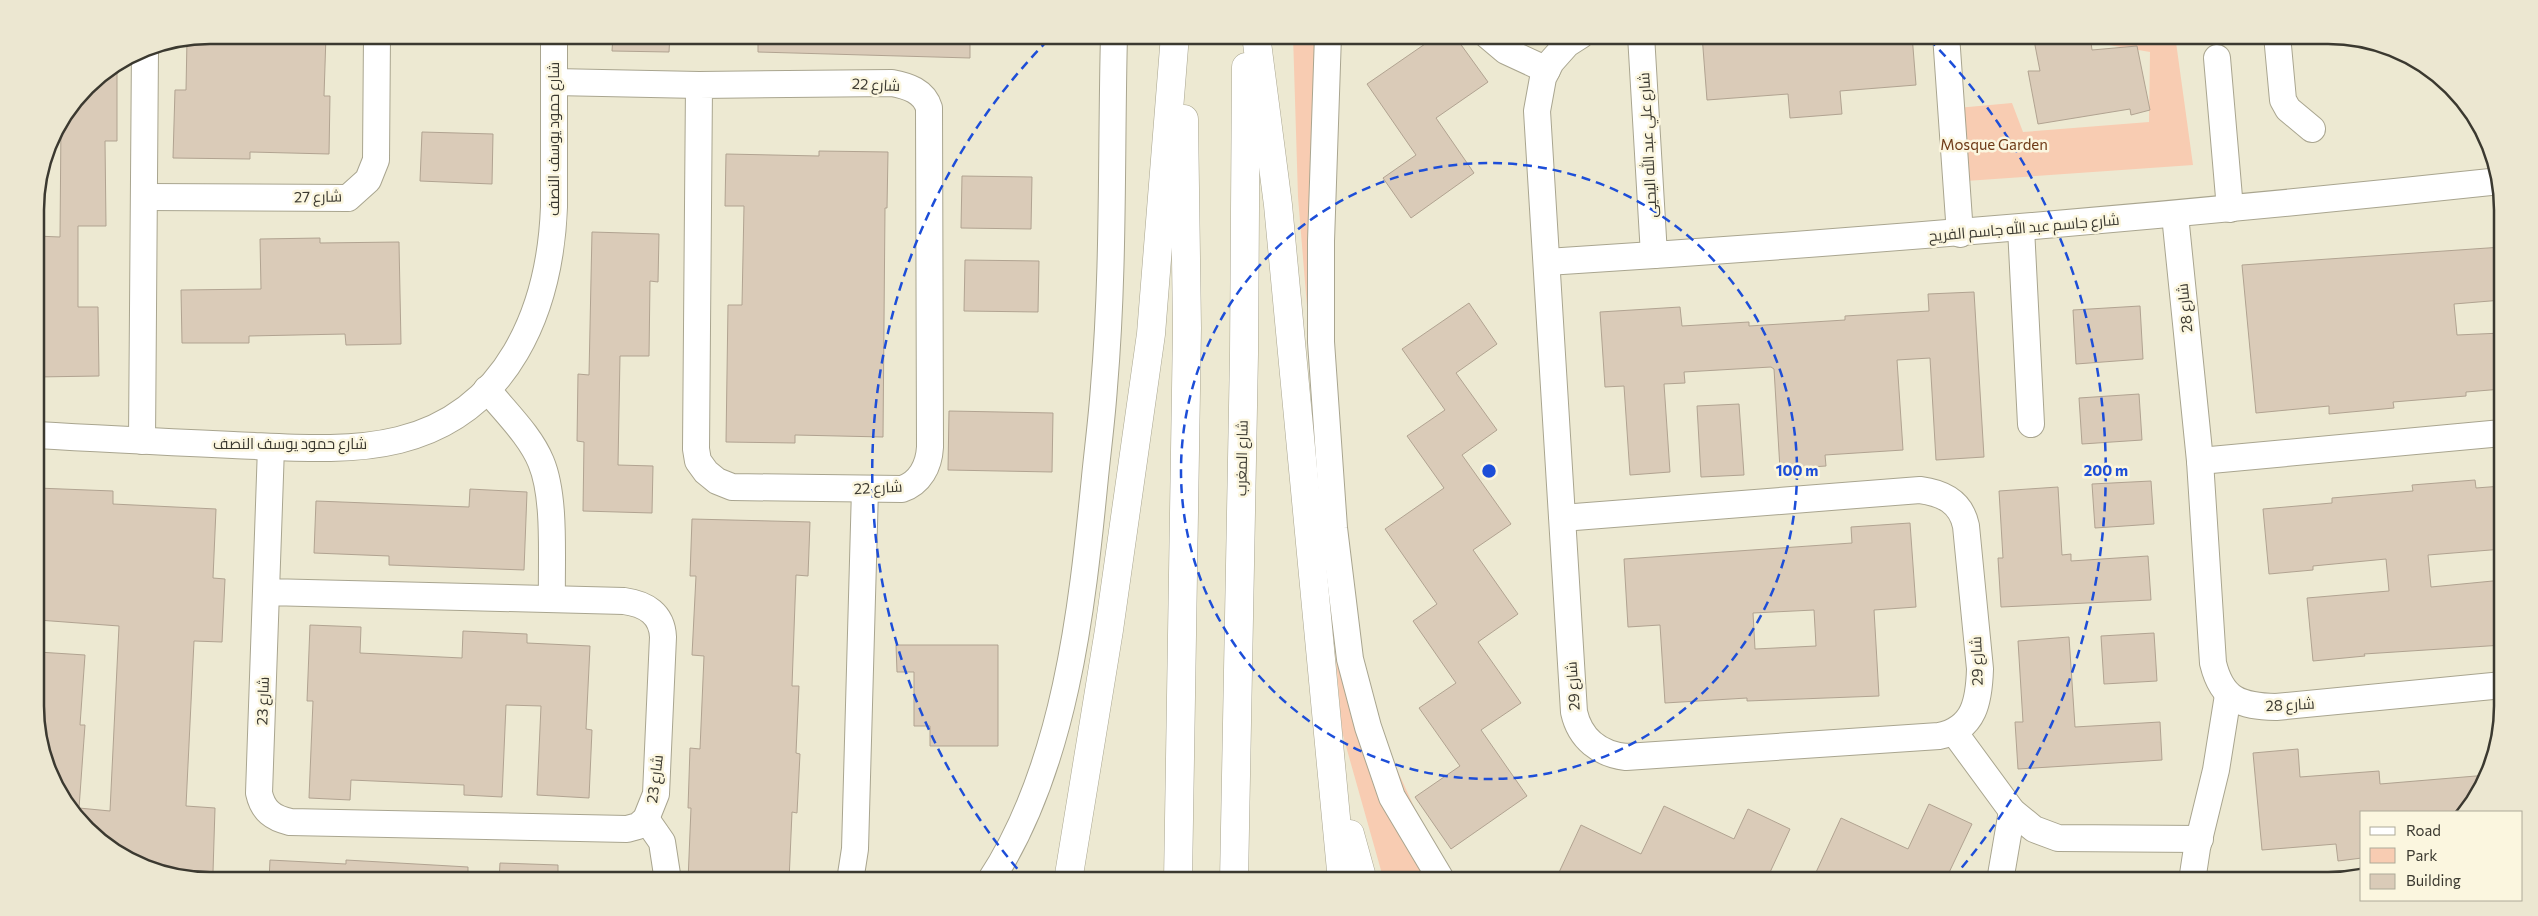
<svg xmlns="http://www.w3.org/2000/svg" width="2538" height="916" viewBox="0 0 2538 916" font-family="Commissioner,Cairo,sans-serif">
  <rect width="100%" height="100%" fill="#ede9d2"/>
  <g fill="#f8ccb2">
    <polygon points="1293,35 1335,35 1329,360 1367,704 1438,859 1460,881 1384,881 1342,732 1298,197"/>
    <polygon points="2106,35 2175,35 2193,165 1966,181 1957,108 2012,103 2023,132 2149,122 2150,52 2109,45"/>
  </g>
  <g fill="#dacbb8" stroke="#b1a391" fill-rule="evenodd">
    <polygon points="209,35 326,35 324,96 330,96 329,154 250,152 250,159 173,158 175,90 186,90 187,39"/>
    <polygon points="613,35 670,35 669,52 612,51"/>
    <polygon points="758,35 970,35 970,58 758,52"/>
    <polygon points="1438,35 1454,35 1488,82 1436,118 1474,173 1411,218 1383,178 1416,155 1367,84"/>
    <polygon points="1702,35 1912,35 1916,85 1840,91 1842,114 1790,118 1788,94 1707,100"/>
    <polygon points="2033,35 2090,35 2092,50 2137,46 2150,110 2131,115 2130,109 2038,124 2028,71 2040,71"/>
    <polygon points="106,71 117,71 117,141 105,141 106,226 78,226 78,307 98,307 99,376 36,377 36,236 60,237 61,122 94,78"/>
    <polygon points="422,132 493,134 492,184 420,181"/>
    <polygon points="819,151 888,152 887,208 885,208 883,437 795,435 795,443 726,442 728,305 742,305 744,206 725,206 726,154 819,156"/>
    <polygon points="962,176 1032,177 1031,229 961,228"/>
    <polygon points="592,232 659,234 658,282 650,281 649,356 620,356 618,465 653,466 652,513 583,511 584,442 577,441 578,374 589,375"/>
    <polygon points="320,238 320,243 399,242 401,344 346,345 345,334 249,336 249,343 182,343 181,290 261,289 260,239"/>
    <polygon points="2502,247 2502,300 2454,304 2457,335 2502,333 2502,389 2466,392 2466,396 2393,402 2394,408 2329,414 2329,406 2256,413 2242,265"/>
    <polygon points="965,260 1039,261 1038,312 964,311"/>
    <polygon points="1974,292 1984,457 1936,460 1930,358 1897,360 1903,450 1825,455 1826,466 1780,469 1774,369 1771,367 1684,372 1685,383 1664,384 1670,472 1630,475 1624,386 1605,387 1600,312 1680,307 1682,326 1749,322 1749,326 1845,320 1845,316 1929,311 1928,294"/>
    <polygon points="1469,303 1497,344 1456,373 1497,430 1462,455 1511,524 1473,550 1518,614 1478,642 1521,703 1481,730 1527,796 1451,849 1415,797 1460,766 1419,708 1456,683 1413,621 1437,604 1385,529 1444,488 1407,436 1445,410 1402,349"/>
    <polygon points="2140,306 2143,359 2076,364 2073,310"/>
    <polygon points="2139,394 2142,440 2082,444 2079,398"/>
    <polygon points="1739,404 1744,475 1701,477 1697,406"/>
    <polygon points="949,411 1053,413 1052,472 948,470"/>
    <polygon points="2475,480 2476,488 2502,486 2503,549 2428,555 2431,587 2503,580 2503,645 2364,654 2365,656 2313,661 2307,598 2389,591 2386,559 2313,566 2313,570 2269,574 2263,509 2332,503 2332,498 2413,491 2412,485"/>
    <polygon points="2151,481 2154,524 2095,528 2092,484"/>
    <polygon points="2058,487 2062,555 2071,554 2071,561 2148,556 2151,600 2001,607 1998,558 2003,558 1999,491"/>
    <polygon points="37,488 113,491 113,504 216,509 213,578 225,579 222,642 194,641 186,806 215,808 213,872 149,869 78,822 38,740 38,652 85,655 80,725 85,725 79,808 110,811 119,626 38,620"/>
    <polygon points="470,489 527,492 524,570 389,565 389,556 314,553 316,501 469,507"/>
    <polygon points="692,519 810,522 808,576 796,575 792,686 799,686 796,753 800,754 797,813 792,812 789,881 688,881 691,808 688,808 690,748 700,749 704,656 692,655 696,576 690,576"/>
    <path d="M1910,523L1916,607L1874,610L1879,696L1747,701V698L1665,703L1660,625L1628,627L1624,559L1852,543L1851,527ZM1814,610L1816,646L1755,649L1753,613Z"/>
    <polygon points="310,625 361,627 360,653 462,658 463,631 527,634 527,643 590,646 586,729 592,730 589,798 537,795 541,706 506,705 502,797 464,795 464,785 351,780 350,800 309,798 313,701 307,701"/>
    <polygon points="2154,633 2157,681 2104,684 2101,636"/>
    <polygon points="2069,637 2075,727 2160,722 2162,760 2018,769 2015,722 2023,722 2018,641"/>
    <polygon points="896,645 998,645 998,746 930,746 930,726 914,726 914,672 897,672"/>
    <polygon points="2298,749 2300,777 2379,771 2380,784 2488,775 2473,804 2465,812 2362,812 2362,858 2338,861 2336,844 2262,850 2253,753"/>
    <polygon points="1929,804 1972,824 1945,881 1812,881 1841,818 1908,849"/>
    <polygon points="1664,806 1734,839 1748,809 1790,829 1766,881 1555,881 1581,825 1641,854"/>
    <polygon points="270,860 346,864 346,860 468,867 468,881 269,881"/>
    <polygon points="500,863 558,865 558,881 499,881"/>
  </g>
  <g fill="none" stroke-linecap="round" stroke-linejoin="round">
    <defs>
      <g id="minor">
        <polyline points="1328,35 1321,241 1321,342 1334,528 1350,659 1368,727 1392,797 1442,881"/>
        <polyline points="1487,35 1506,51 1547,70"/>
        <polyline points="1641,35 1654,255"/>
        <polyline points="1946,35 1960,234"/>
        <polyline points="2277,35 2283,100 2288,109 2312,129"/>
        <polyline points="2217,58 2230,209"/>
        <path d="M554,82L699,85L892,83C908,86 924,91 929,108L930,447C929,466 920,483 902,489L732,487L717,481L706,472L698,461L696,449L699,85"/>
        <polyline points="145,197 348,198 368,180 376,160 377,35"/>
        <path d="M2175,215L2200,461L2213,663C2222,700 2240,706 2276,707L2503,685"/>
        <polyline points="2021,228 2031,424"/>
        <path d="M1547,262C1866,242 2183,215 2500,181"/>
        <path d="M487,389C505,412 530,435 541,462C556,498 551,560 552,599"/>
        <path d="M37,435C102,439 167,442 233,445C287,447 346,453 399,440C508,413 550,310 554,207V35"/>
        <polyline points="142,441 145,48"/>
        <polyline points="2200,461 2502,433"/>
        <path d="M1562,518L1920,490C1943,493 1961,502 1966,526L1980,669C1979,700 1975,729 1939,736L1626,757C1600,754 1580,739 1574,712L1537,111L1543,78L1551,62L1567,44L1581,35"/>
        <path d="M267,592L624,601C646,604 662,614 663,637L656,794L646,819L638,826L627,829L290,822C273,818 263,811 259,793L271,447"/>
        <polyline points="1954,732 2012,811 2034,829 2058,838 2200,839"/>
        <polyline points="646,819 662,842 668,881"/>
        <polyline points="850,881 855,849 865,489"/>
        <path d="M990,881C1065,767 1082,610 1095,477C1098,447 1102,417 1104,387C1114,270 1111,152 1114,35"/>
        <polyline points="2000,881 2012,811"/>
        <polyline points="2192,881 2197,848 2216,770 2228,695"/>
      </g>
      <g id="highway">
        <polyline points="1256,35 1278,205 1342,881"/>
        <polyline points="1350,834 1363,881"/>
        <polyline points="1068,881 1109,630 1151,334 1175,35"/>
        <polyline points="1178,881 1187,328 1184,119"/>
        <polyline points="1234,881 1244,354 1246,67"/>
      </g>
    </defs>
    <use href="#minor" stroke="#a9a58f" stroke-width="28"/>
    <use href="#highway" stroke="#a9a58f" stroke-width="29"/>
    <use href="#minor" stroke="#fff" stroke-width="26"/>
    <use href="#highway" stroke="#fff" stroke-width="28"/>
  </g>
  <g fill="none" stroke="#1d4ed8" stroke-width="2.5" stroke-dasharray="9 6">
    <circle cx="1489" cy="471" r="308"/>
    <path d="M1027 880A617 617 0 0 1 1049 39M1929 39A617 617 0 0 1 1951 880"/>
  </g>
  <g text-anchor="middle" stroke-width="5" stroke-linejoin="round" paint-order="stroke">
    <g font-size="15" fill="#3b3930" stroke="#fbf6df">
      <text transform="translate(876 85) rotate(3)" y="5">شارع 22</text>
      <text transform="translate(554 139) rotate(-90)" y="5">شارع حمود يوسف النصف</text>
      <text transform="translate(1648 145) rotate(-93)" y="5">شارع علي عبد الله اليحيى</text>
      <text transform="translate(318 197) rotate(-1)" y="5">شارع 27</text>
      <text transform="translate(2024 228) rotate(-5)" y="5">شارع جاسم عبد الله جاسم الفريح</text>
      <text transform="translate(2185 308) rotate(-96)" y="5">شارع 28</text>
      <text x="290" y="449">شارع حمود يوسف النصف</text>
      <text transform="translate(1242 458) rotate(-89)" y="5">شارع المغرب</text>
      <text transform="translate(878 488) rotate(-3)" y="5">شارع 22</text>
      <text transform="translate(1977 661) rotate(-92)" y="5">شارع 29</text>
      <text transform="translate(1573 686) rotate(-94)" y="5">شارع 29</text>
      <text transform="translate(263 701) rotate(-88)" y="5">شارع 23</text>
      <text transform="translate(2290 705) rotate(-3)" y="5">شارع 28</text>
      <text transform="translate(655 779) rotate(-83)" y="5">شارع 23</text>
    </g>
    <g font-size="15" fill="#6e3915" stroke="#fbf6df">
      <text x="1994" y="150">Mosque Garden</text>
    </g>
  </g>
  <path d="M0 0H2538V916H0ZM210 44H2328A166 166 0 0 1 2494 210V706A166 166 0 0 1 2328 872H210A166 166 0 0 1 44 706V210A166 166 0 0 1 210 44Z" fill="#ece7d1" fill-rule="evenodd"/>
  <path fill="none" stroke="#3b3930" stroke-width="2.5" d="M210 44H2328A166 166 0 0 1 2494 210V706A166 166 0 0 1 2328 872H210A166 166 0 0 1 44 706V210A166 166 0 0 1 210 44Z"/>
  <circle cx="1489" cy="471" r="8" fill="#1d4ed8" stroke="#fbf6df" stroke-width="2.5"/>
  <g font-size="15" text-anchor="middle" font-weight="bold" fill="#1d4ed8" stroke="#fbf6df" stroke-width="5" stroke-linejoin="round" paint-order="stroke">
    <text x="1797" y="476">100 m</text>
    <text x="2106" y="476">200 m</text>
  </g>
  <rect x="2360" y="811" width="162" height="90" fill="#fbf6df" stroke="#aeaa99"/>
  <rect x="2370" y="827" width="25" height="8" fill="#ffffff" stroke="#aeaa99"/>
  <text x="2406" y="836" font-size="15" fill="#3b3930">Road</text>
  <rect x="2370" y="848" width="25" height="15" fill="#f8ccb2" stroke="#aeaa99"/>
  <text x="2406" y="861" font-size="15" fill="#3b3930">Park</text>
  <rect x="2370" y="874" width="25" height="15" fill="#dacbb8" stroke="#aeaa99"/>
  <text x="2406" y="886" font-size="15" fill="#3b3930">Building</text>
</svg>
